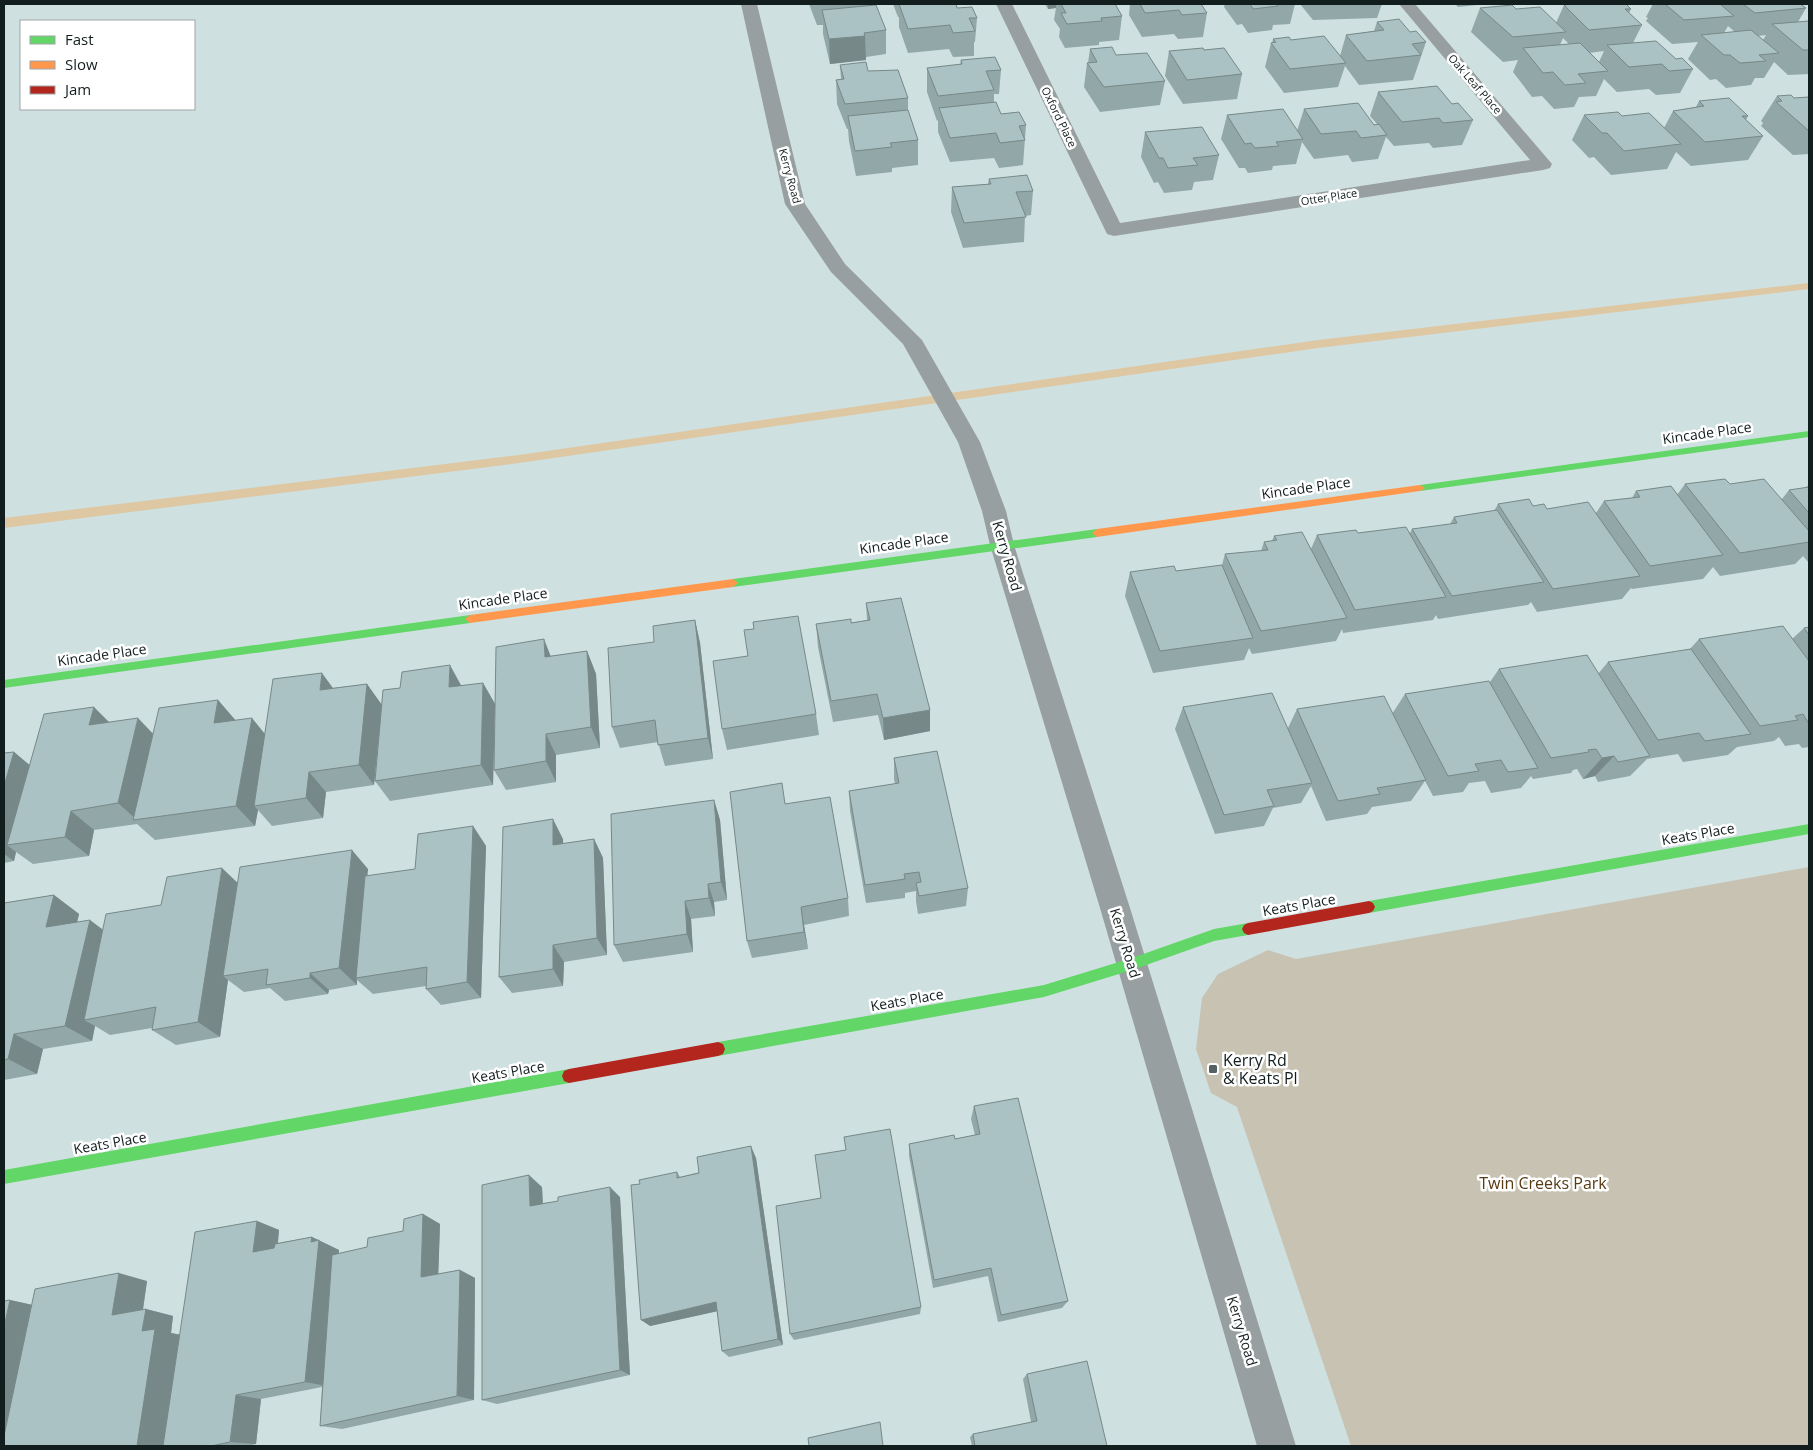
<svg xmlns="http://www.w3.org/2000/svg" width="1813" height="1450" viewBox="0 0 1813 1450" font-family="'Open Sans',sans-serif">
  <rect width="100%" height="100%" fill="#cfe0e1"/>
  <polygon fill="#c7c2b2" points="1809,867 1809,1446 1351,1446 1237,1107 1211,1093 1196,1049 1202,998 1218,974 1268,950 1296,959"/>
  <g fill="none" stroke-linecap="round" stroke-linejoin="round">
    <polygon fill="#ddc8a3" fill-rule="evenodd" points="1809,283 1809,289 1318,348 519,463 4,528 4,518 519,455 1318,340"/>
    <g fill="#989fa0" fill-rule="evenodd">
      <polygon points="741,4 757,4 805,204 845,264 922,340 980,442 1006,511 1014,545 1130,908 1296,1446 1257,1446 1100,908 990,545 982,511 958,442 903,344 831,272 785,204"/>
      <polygon points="996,4 1012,4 1120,223 1530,160 1399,4 1415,4 1552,164 1550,168 1543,170 1114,236 1107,234"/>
    </g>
    <g fill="#63d668" fill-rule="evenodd">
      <polygon points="1809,431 1809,437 1420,491 1415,488 1420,485"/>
      <polygon points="1097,529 1102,533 1097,537 733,587 728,583 733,579"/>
      <polygon points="470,615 475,619 470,623 4,688 4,680"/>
      <polygon points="1809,824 1809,834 1369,913 1365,911 1363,907 1365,903 1369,901"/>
      <polygon points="1248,923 1252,925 1254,929 1252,933 1248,935 1214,941 1132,970 1044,997 718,1056 713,1054 711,1049 713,1044 718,1042 1044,985 1132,958 1214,929"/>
      <polygon points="569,1069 574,1071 576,1076 574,1081 569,1083 4,1184 4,1170"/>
    </g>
    <g fill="#ff974d" fill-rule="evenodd">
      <polygon points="1420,485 1425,488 1420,491 1097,537 1092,533 1097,529"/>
      <polygon points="733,579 738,583 733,587 470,623 465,619 470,615"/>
    </g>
    <g fill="#b3261e" fill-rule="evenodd">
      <polygon points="1369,901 1373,903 1375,907 1373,911 1369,913 1248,935 1244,933 1242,929 1244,925 1248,923"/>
      <polygon points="718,1042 723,1044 725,1049 723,1054 718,1056 569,1083 564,1081 562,1076 564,1071 569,1069"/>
    </g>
  </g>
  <g fill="#92a7a8" fill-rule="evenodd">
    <polygon points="809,4 874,4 886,30 886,54 866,57 866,60 830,64 823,34 823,25 817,25"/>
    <polygon points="893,4 956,4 957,8 977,18 975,42 974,42 974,56 953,57 949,49 908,53 899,27 899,17 898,17"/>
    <polygon points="1045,4 1115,4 1122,16 1119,40 1099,42 1099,45 1065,48 1059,37 1060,29 1054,20 1056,8 1048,9"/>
    <polygon points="1130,4 1201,4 1207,13 1203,37 1178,39 1174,34 1142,37 1129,15"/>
    <polygon points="1225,4 1295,4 1290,24 1273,25 1272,30 1248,33 1242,24 1237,25 1224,7"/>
    <polygon points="1300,4 1382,4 1377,18 1313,20"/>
    <polygon points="1455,4 1478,4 1477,5 1458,7"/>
    <path d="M1653,4H1802V5L1806,8L1798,22L1809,21V74L1788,75L1774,62L1764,78H1755L1751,85L1726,88L1716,79L1710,80L1688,59L1698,42L1672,44L1646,21L1648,18L1646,17ZM1728,26L1735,32L1724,33ZM1766,35L1763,40L1758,36Z"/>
    <path d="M1564,5L1631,9L1629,13L1642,25L1633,43L1676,59L1693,69L1680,93L1656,95L1649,89L1617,92L1604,79L1596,96L1579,97L1574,107L1554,109L1542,96L1532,97L1513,72L1518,60L1503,62L1471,32L1480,8L1516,9L1556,23ZM1563,38L1569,44L1560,45ZM1604,51L1599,62L1589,53Z"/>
    <polygon points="1377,22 1410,32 1426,42 1413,80 1359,85 1345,66 1338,87 1284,93 1265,67 1271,43 1272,43 1273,39 1291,40 1340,56 1346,35 1374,31"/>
    <polygon points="1090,49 1116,55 1165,81 1160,105 1100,112 1084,87 1087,63 1088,63"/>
    <polygon points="1169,51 1242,74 1237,99 1183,104 1165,76"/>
    <polygon points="961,60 1001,70 999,94 994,94 994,102 1001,114 1026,125 1023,165 999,168 994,158 950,162 938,132 938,120 937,121 927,92 927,68 960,65"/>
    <polygon points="840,65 868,71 908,98 908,111 918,140 918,165 892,168 892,172 856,176 849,141 848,129 847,129 837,104 836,80 841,79"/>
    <polygon points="1378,92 1452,104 1473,120 1462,145 1433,148 1429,143 1394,146 1386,137 1378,159 1352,162 1348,155 1314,159 1302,142 1296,164 1273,166 1272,170 1248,173 1245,168 1239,168 1221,139 1227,115 1297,131 1304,109 1374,125 1377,124 1370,116"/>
    <polygon points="1777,96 1794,98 1809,97 1809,154 1793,155 1761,126 1763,123 1761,121"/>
    <polygon points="1699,101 1748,116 1746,120 1763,136 1748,160 1691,166 1676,152 1667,169 1611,175 1594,157 1589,158 1572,140 1584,115 1622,116 1664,128 1673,111 1696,107"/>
    <polygon points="1145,132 1219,155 1213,180 1194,182 1192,190 1164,193 1158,182 1154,183 1141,157"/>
    <polygon points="989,179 1033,191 1031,215 1025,216 1024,242 963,248 951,212 952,187 988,184"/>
    <polygon points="1685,484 1730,484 1782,499 1789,490 1806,488 1809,484 1809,563 1803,556 1795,564 1720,576 1713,567 1703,579 1632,589 1631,588 1622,599 1537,612 1531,602 1528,605 1438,619 1436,615 1433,620 1343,633 1342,629 1336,641 1252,654 1249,648 1244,660 1153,673 1125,596 1130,572 1176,571 1222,565 1225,554 1261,551 1264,542 1272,541 1274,536 1311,549 1317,535 1358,533 1410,533 1412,529 1450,524 1454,517 1494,511 1498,504 1533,506 1547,509 1596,513 1604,501 1632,498 1636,491 1677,495"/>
    <polygon points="866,603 930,731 884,740 878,715 833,722 818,647 816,624 851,623 867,620"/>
    <polygon points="695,620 700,643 713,759 665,766 658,742 620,748 612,727 654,642"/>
    <polygon points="1809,627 1809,747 1802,748 1799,744 1785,746 1779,737 1774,741 1737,747 1728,755 1683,762 1678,754 1647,759 1630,776 1598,782 1595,776 1583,779 1577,769 1573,770 1571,773 1533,779 1531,776 1521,788 1491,793 1485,781 1469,783 1463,792 1433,796 1425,781 1411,801 1372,807 1367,814 1326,821 1311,786 1301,803 1273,808 1264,826 1215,834 1175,729 1183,707 1288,728 1297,709 1392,714 1405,694 1490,682 1499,669 1598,674 1608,662 1690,649 1699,639 1792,639 1804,628"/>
    <polygon points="587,651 596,674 600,748 556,755 556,782 506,790 494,770 551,656"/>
    <polygon points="483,683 495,704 493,785 390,801 375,781 379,728 374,785 326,792 323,818 272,826 258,810 255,826 155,840 137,824 94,830 89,856 33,864 16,852 14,861 4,863 4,753 14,752 29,765 109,722 153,733 218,700 235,720 265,734 333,688 367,684 381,705 461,686"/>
    <polygon points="816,714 819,735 727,750 722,729"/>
    <polygon points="894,758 968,888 966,906 918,914 916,901 916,891 905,893 905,898 866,903 850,811 849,791 895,784 894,779"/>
    <polygon points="714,800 720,820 727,900 714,902 715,916 691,919 693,952 623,962 614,945"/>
    <polygon points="785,804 848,898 849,916 804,925 808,949 752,958 747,941"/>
    <polygon points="473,826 486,846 481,998 441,1005 426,989 426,986 373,994 357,980 357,985 329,990 328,994 285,1001 270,988 244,992 228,980 220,1037 176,1045 152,1030 152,1028 110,1035 95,1026 92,1041 43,1049 37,1074 4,1080 4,903 54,895 79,914 77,922 103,930 161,905 238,883 368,869 367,876 415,869"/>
    <polygon points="563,839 563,844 594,839 603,858 607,955 564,962 563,986 512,993 499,977"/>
    <polygon points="974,1106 1068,1301 1062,1308 998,1322 988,1276 933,1288 909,1156 909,1144 955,1139 975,1135 971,1119"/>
    <polygon points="756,1158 783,1345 729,1357 722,1351 717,1311 650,1326 640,1184 677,1172 680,1177"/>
    <polygon points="542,1187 543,1203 620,1197 630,1375 497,1404 482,1400"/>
    <polygon points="821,1198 921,1307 920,1314 794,1340 790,1334"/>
    <polygon points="423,1214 440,1224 438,1274 460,1270 475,1278 474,1400 342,1429 320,1426 322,1387 261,1399 256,1444 248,1446 4,1446 10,1300 32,1305 147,1281 143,1310 146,1309 173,1316 171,1333 180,1335 257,1221 279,1230 278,1243 312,1237 339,1250 339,1254 367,1247 403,1231"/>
    <polygon points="1027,1374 1107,1446 972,1446 970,1437 973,1434 1031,1422 1023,1379"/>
  </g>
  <g fill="#788">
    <polygon points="1048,4 1056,4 1056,8 1048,9"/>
    <polygon points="865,36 866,60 830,64 829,39"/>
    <polygon points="695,620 700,643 713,759 708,738"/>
    <polygon points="544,639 553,662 545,657"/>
    <polygon points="587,651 596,674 600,748 591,727"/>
    <polygon points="450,665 462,687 449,687"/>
    <polygon points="322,673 338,695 320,690"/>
    <polygon points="483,683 495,704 493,785 481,765"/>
    <polygon points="367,684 382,705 374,785 359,765"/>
    <polygon points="218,700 237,722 214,723"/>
    <polygon points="94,707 115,728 89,725"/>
    <polygon points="930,710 930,731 884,740 883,718"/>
    <polygon points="138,718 158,739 137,820 118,803"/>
    <polygon points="252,718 269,739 254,806 258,810 255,826 236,806"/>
    <polygon points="546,734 556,755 556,782 546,761"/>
    <polygon points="14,752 38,772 7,845 16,852 14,861 4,854 4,786"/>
    <polygon points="1614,756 1595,776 1583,779 1602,758"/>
    <polygon points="309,772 326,792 323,818 306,798"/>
    <polygon points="714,800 720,820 727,900 721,882"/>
    <polygon points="71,811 94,830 89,856 65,837"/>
    <polygon points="553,819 563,839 564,864 553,845"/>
    <polygon points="473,826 486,846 481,998 467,982"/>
    <polygon points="594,839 603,858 607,955 597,938"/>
    <polygon points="352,850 368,869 358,978 356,978 357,980 357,985 339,968"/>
    <polygon points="222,868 242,887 223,976 228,980 220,1037 198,1022"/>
    <polygon points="708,884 714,902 715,916 709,898"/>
    <polygon points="54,895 79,914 72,944 46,927"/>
    <polygon points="685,901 691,919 693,952 687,934"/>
    <polygon points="801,907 808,949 804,932"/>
    <polygon points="90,920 114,938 84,1020 95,1026 92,1041 65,1026"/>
    <polygon points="553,945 564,962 563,986 553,969"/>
    <polygon points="310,973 329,990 328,994 310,978"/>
    <polygon points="14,1034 43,1049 37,1074 8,1059"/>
    <polygon points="751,1146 756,1158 783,1345 778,1339"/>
    <polygon points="529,1175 542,1187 543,1216 530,1206"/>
    <polygon points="610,1187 620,1197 630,1375 620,1370"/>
    <polygon points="423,1214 440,1224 438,1285 421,1277"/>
    <polygon points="257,1221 279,1230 276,1261 253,1252"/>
    <polygon points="312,1237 339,1250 327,1386 305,1382"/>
    <polygon points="460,1270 475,1278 474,1400 457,1396"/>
    <polygon points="119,1273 147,1281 141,1322 112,1315"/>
    <polygon points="10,1300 42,1307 4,1446 4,1327"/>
    <polygon points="716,1302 723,1310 650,1326 641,1320"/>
    <polygon points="146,1309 173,1316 171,1333 182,1335 166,1446 137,1446 142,1331"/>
    <polygon points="236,1395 261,1399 256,1444 230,1442"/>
  </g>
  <g fill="#aac2c3" stroke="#788">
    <polygon points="899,4 956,4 957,8 972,7 977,18 969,18 975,31 953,33 950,25 908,29"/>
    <polygon points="1061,4 1115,4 1122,16 1101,18 1102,21 1067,24 1061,13 1066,13"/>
    <polygon points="1140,4 1201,4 1207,13 1182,15 1179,10 1145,13"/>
    <polygon points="1250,4 1276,4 1278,6 1253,9"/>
    <polygon points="1572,4 1626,4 1631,9 1625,9 1642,25 1589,30 1564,5"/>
    <polygon points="1665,4 1720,4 1734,16 1684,20"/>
    <polygon points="1743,4 1800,4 1806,8 1755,13"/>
    <polygon points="876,5 886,30 864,33 865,36 829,39 822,10"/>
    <polygon points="1512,5 1516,9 1540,7 1566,32 1513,37 1480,8"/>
    <polygon points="1399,19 1410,32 1416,31 1426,42 1412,44 1421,55 1367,61 1346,35 1384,30 1377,22"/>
    <polygon points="1809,21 1809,50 1803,50 1772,24"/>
    <polygon points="1751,30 1779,53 1759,55 1766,61 1740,63 1730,55 1724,55 1701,35"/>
    <polygon points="1324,36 1346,63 1290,69 1271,43 1276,42 1273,39 1289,37 1291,40"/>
    <polygon points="1656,41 1676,59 1682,58 1693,69 1669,71 1662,64 1629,67 1607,45"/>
    <polygon points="1580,43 1608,71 1578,74 1586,83 1565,85 1553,72 1543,73 1523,48"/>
    <polygon points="1112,47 1116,55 1147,53 1165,81 1104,87 1087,63 1097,62 1090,49"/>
    <polygon points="1203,48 1204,50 1224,48 1242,74 1187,80 1169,51"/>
    <polygon points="995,57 1001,70 986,71 994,90 938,96 927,68 962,64 961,60"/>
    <polygon points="866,62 868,71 898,70 908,98 845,104 836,80 844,79 840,65"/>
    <polygon points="1437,86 1452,104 1458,103 1473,120 1443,123 1439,118 1402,122 1378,92"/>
    <polygon points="1791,95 1794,98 1809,97 1809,131 1776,102 1782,101 1777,96"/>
    <polygon points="1729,98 1748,116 1742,116 1763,136 1705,142 1673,111 1704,106 1699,101"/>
    <polygon points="996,102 1001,114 1019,112 1026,125 1019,126 1025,140 1000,143 996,133 950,138 939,108"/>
    <polygon points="1358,103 1374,125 1379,124 1387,135 1361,138 1356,131 1321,134 1304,109"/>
    <polygon points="1283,109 1303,139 1276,142 1279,146 1255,148 1251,143 1245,144 1227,115"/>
    <polygon points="908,110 918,140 890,143 892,147 855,151 848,116"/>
    <polygon points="1618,112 1622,116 1649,113 1681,144 1624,151 1607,133 1602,133 1584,115"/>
    <polygon points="1202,127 1219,155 1193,158 1198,165 1168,168 1163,158 1159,158 1145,132"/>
    <polygon points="1027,175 1033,191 1016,192 1026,217 964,223 952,187 991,184 989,179"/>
    <polygon points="1725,479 1730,484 1764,479 1809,531 1809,542 1740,553 1685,484"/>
    <polygon points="1671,486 1723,555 1650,566 1604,501 1640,497 1636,491"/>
    <polygon points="1809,487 1809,513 1789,490"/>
    <polygon points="1529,499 1533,506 1544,504 1547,509 1588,502 1640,576 1553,589 1498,504"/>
    <polygon points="1497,510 1544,582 1452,596 1412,529 1457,523 1454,517"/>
    <polygon points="1406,527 1446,597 1355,610 1317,535 1356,530 1358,533"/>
    <polygon points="1302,532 1347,618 1261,631 1225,554 1268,550 1264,542 1277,540 1274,536"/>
    <polygon points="1222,565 1253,638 1160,651 1130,572 1174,566 1176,571"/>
    <polygon points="901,598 930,710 883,718 877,694 831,701 816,624 851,619 851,623 870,620 866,603"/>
    <polygon points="798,616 816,714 722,729 713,661 748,656 744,630 754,629 753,622"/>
    <polygon points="695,620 708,738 658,745 655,720 612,727 608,648 654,642 653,626"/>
    <polygon points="1783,626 1809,661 1809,724 1803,714 1795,716 1798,720 1760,726 1699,639"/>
    <polygon points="1809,627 1809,635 1804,628"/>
    <polygon points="544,639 545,657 587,651 591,727 546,734 546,761 494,770 496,647"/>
    <polygon points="1691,649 1751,734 1705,741 1699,733 1658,740 1608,662"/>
    <polygon points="1587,655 1650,756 1618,762 1614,756 1602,758 1596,749 1588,750 1589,752 1551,758 1499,669"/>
    <polygon points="450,665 449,687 483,683 481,765 375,781 383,690 400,688 402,672"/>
    <polygon points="322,673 320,690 367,684 359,765 309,772 306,798 254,806 273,679"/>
    <polygon points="1489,681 1538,768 1508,772 1501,760 1475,764 1479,771 1448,776 1405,694"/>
    <polygon points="1272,693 1312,783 1267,790 1274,806 1224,815 1183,707"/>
    <polygon points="1384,696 1426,780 1377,788 1380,794 1338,801 1297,709"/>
    <polygon points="218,700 214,723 252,718 236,806 133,820 159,708"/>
    <polygon points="94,707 89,725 138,718 118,803 71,811 65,837 7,845 44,714"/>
    <polygon points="937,751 968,888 919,896 916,883 921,882 919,872 904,874 905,879 865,885 849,791 899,783 894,758"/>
    <polygon points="14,752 4,786 4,753"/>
    <polygon points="782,783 785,804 830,797 848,898 801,907 804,932 747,941 730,792"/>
    <polygon points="714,800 721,882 708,884 709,898 685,901 687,934 614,945 611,814"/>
    <polygon points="553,819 553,845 594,839 597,938 553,945 553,969 499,977 503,827"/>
    <polygon points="473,826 467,982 426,989 427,967 356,978 365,876 415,869 418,834"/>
    <polygon points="352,850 339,968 310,973 310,978 266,985 268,969 223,976 240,867"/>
    <polygon points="222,868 198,1022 152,1030 156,1007 84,1020 106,914 161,905 167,877"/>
    <polygon points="54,895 46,927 90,920 65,1026 14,1034 8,1059 4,1060 4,903"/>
    <polygon points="1018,1098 1068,1301 1001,1315 991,1268 934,1280 909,1144 954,1135 955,1139 980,1134 974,1106"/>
    <polygon points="890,1129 921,1307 790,1334 776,1206 821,1198 815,1155 846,1150 844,1137"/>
    <polygon points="751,1146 778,1339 722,1351 716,1302 641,1320 631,1185 640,1184 639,1180 677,1172 677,1178 699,1173 697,1157"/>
    <polygon points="529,1175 530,1206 558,1201 558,1197 610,1187 620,1370 482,1400 482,1185"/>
    <polygon points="423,1214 421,1277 460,1270 457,1396 320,1426 332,1255 367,1247 368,1238 403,1231 404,1219"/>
    <polygon points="257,1221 253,1252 274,1248 275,1244 312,1237 311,1242 319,1240 305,1382 236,1395 230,1442 211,1446 163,1446 195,1232"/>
    <polygon points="119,1273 112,1315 146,1309 142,1331 155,1329 137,1446 4,1446 4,1436 35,1289"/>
    <polygon points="10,1300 4,1327 4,1301"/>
    <polygon points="1087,1361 1107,1446 975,1446 973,1434 1037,1421 1027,1374"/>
    <polygon points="880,1422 883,1446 809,1446 808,1438"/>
  </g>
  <rect fill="#546162" stroke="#fff" stroke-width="2" x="1208" y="1064" width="10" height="10" rx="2.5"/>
  <g text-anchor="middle" stroke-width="5" stroke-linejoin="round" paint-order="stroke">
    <g font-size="11" fill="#121d1e" stroke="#fff">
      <text transform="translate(1475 84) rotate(49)" y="4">Oak Leaf Place</text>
      <text transform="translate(1059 117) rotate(64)" y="4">Oxford Place</text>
      <text transform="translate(790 176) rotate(75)" y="4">Kerry Road</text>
      <text transform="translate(1329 197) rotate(-9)" y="4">Otter Place</text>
    </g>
    <g font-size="14" fill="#121d1e" stroke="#fff">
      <text transform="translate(1707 433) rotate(-8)" y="5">Kincade Place</text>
      <text transform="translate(1306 488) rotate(-8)" y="5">Kincade Place</text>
      <text transform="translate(904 543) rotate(-8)" y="5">Kincade Place</text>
      <text transform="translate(1007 556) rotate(74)" y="5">Kerry Road</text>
      <text transform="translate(503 599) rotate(-8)" y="5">Kincade Place</text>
      <text transform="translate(102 655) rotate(-8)" y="5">Kincade Place</text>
      <text transform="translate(1698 834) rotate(-10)" y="5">Keats Place</text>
      <text transform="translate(1299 905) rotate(-10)" y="5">Keats Place</text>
      <text transform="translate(1125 943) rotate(73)" y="5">Kerry Road</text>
      <text transform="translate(907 1000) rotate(-10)" y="5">Keats Place</text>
      <text transform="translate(508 1072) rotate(-10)" y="5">Keats Place</text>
      <text transform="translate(110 1143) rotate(-10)" y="5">Keats Place</text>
      <text transform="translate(1242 1331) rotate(73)" y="5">Kerry Road</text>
    </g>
    <g font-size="16" fill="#121d1e" stroke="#fff" text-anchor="start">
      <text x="1223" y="1066">Kerry Rd<tspan x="1223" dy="18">&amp; Keats Pl</tspan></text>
    </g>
    <g font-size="16" fill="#563b13" stroke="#fff">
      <text x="1543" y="1189">Twin Creeks Park</text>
    </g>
  </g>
  <rect width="1813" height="1450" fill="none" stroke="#121d1e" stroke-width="10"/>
  <rect x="20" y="20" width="175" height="90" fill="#ffffff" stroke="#a0a5a5"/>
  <rect x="30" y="36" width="25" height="8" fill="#63d668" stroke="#a0a5a5"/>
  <text x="65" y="45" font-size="15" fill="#121d1e">Fast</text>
  <rect x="30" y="61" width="25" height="8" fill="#ff974d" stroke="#a0a5a5"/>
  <text x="65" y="70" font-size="15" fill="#121d1e">Slow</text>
  <rect x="30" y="86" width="25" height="8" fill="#b3261e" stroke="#a0a5a5"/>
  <text x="65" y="95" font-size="15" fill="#121d1e">Jam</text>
</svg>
